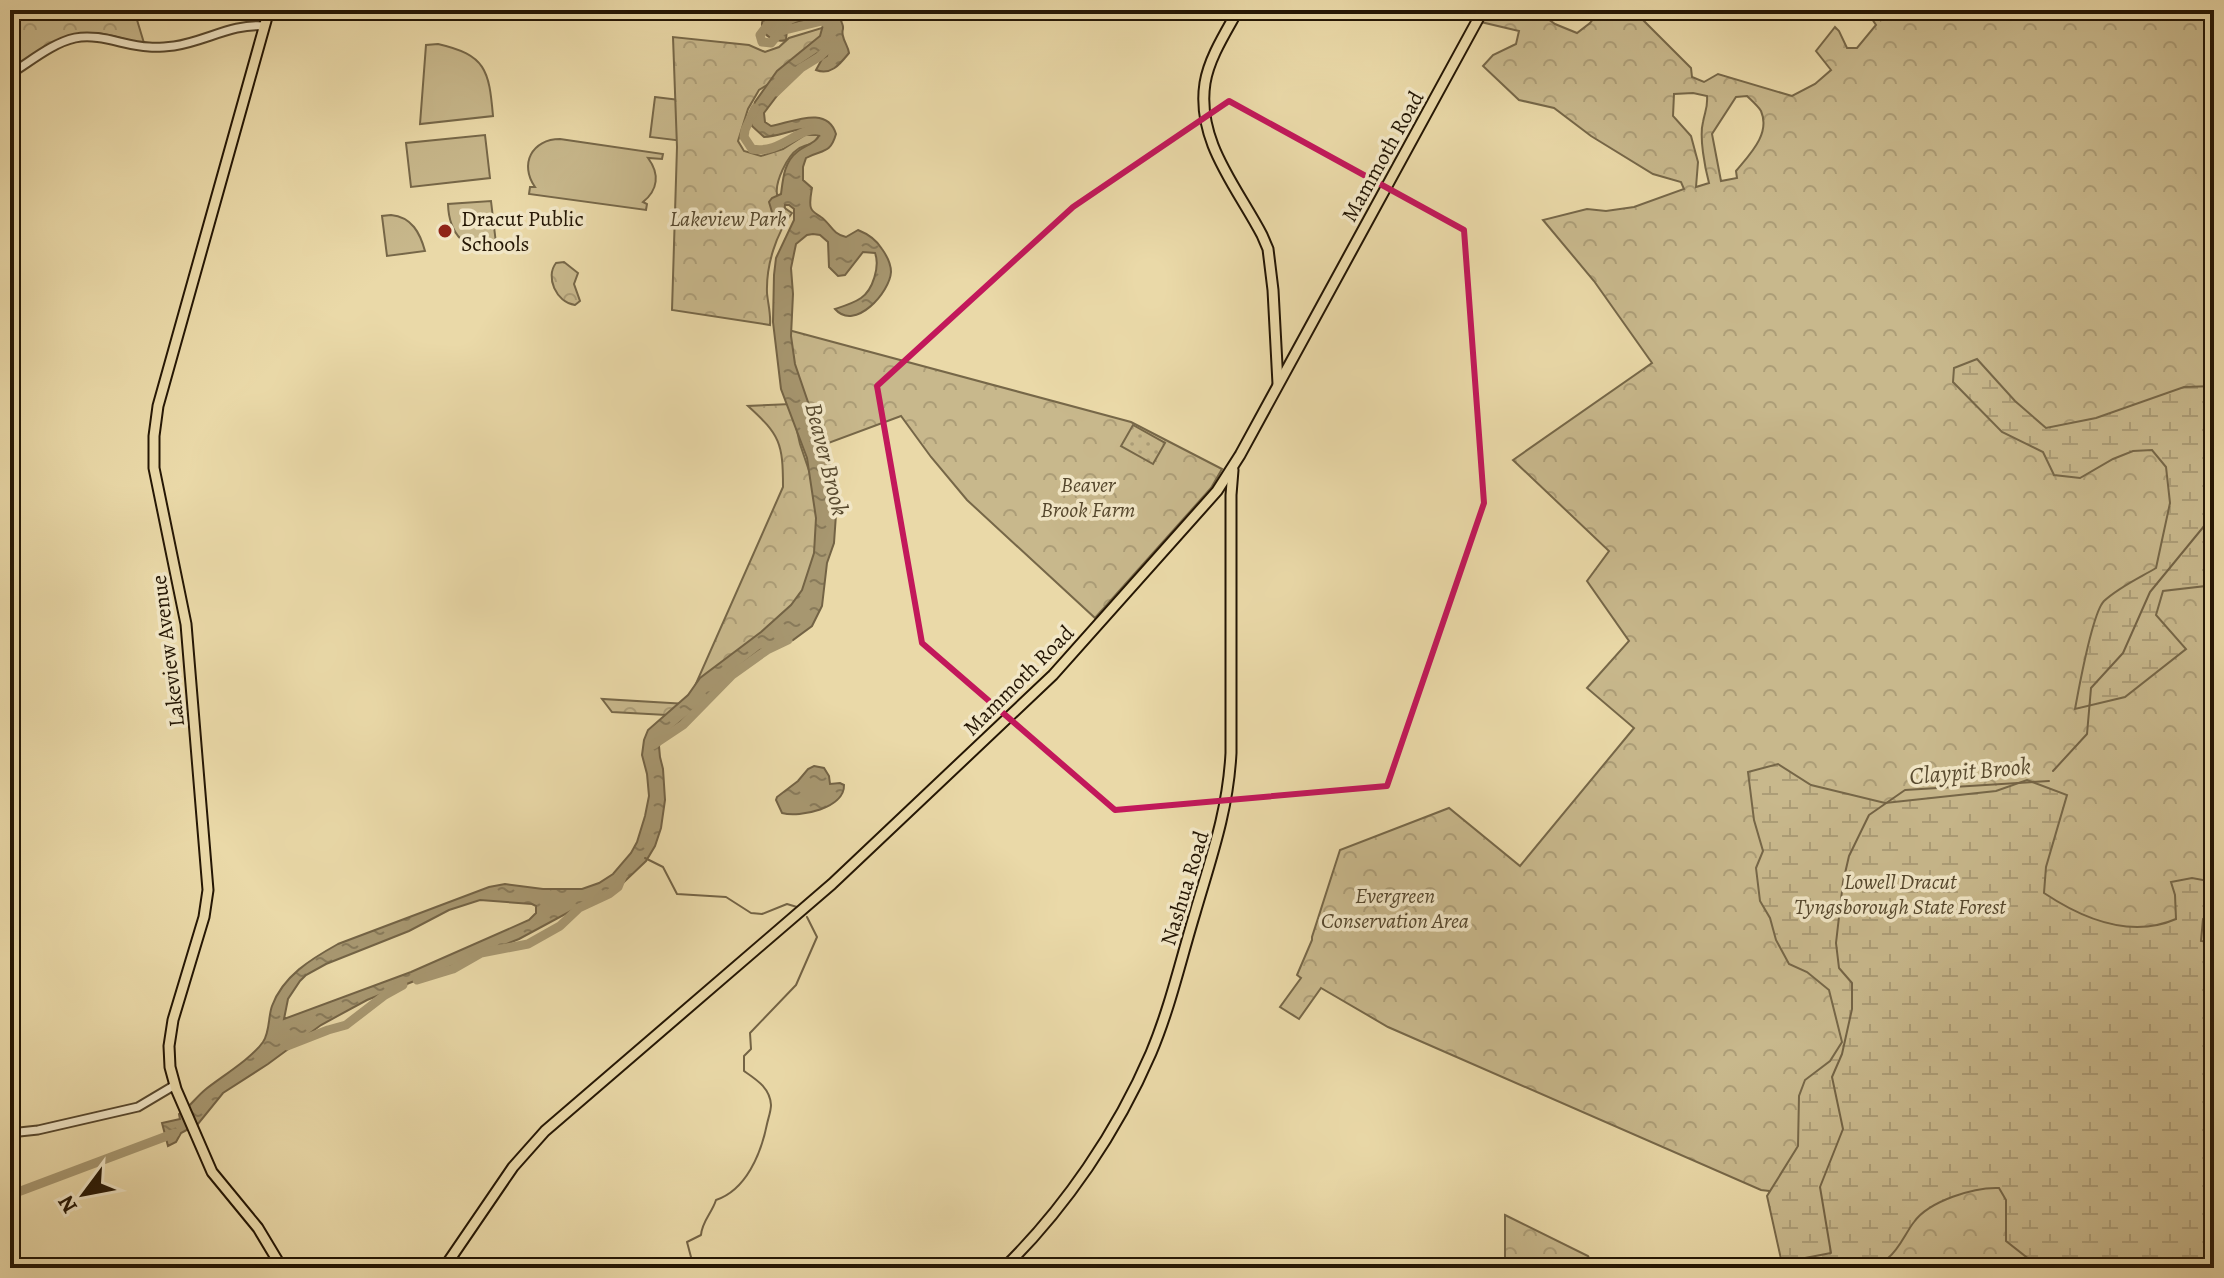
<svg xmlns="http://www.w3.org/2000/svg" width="2224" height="1278" viewBox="0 0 2224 1278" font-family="Alegreya,serif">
  <defs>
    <pattern id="forest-crowns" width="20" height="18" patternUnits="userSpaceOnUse" patternTransform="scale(2)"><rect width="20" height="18" fill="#c8b88c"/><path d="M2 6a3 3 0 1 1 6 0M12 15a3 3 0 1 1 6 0" fill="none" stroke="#ac9d77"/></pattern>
    <pattern id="wetland-marsh" width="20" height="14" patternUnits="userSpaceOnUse" patternTransform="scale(2)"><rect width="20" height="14" fill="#c8b88c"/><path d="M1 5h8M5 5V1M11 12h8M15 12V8" fill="none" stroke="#ac9d77"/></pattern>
    <pattern id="garden-dots" width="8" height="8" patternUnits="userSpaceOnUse" patternTransform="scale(2)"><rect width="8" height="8" fill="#c8b88c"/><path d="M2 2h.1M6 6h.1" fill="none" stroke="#ac9d77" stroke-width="1.8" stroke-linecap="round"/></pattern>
    <pattern id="water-ripples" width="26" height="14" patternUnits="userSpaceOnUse" patternTransform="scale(2)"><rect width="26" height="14" fill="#a79770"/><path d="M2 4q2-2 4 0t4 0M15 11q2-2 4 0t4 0" fill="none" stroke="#887a5a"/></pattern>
  </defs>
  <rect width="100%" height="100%" fill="#ead9a8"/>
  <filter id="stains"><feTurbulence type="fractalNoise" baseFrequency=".0025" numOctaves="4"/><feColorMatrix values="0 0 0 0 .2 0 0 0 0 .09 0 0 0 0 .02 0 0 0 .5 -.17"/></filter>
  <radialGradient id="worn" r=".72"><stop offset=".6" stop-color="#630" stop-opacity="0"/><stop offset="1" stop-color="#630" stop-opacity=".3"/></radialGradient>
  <g fill="#c8b88c" stroke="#766748" stroke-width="2">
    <path d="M438,44C486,55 489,70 493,116L420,124L426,45Z"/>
    <polygon points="655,97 729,106 724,146 650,137"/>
    <polygon points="485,135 490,178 411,187 406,143"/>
    <path d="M560,139L663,154L662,159L648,158C660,174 658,190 643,202L647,204L646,210L529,194L530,187H535C519,164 532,139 560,139Z"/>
    <path d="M491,201L497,252C466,251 449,236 448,204Z"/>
    <path d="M391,215C412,217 420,233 425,251L387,256L382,216Z"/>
  </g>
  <g fill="url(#forest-crowns)" stroke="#766748" stroke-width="2" fill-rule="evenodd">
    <path d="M10,10H134L144,43C127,41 112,34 95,33C62,31 37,53 10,69Z"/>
    <path d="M1489,10H1536L1555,24L1577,33L1590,23L1600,10H1656L1643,20L1691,68L1692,77L1704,82L1718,74L1792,96L1815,84L1831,70L1816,51L1835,27L1839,31L1847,48H1857L1876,25L1866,10H1878L1881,20L1895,10H2214V1268H1836L1826,1198L1761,1190L1388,1027L1321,988L1299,1019L1280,1007L1301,978L1297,975L1312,940V937L1340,850L1449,808L1520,866L1634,728L1587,688L1629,641L1587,581L1609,551L1513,460L1652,363L1594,281L1543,220L1587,209L1606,211L1634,207L1684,189L1681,182L1653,174L1591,136L1554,108L1519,100L1483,66L1493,55L1516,44L1519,31L1481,22ZM1693,93L1707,96C1708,107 1705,111 1703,122C1699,137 1705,168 1709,183L1696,187L1698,162L1691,136L1673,116L1674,94ZM1747,96C1751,100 1758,106 1761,111C1771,134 1749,155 1736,171L1737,178L1721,181L1712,134L1736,97Z"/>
    <path d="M825,27L831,31L775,80L759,90L748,109L738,141L744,151L761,156L783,149L805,135H818L820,139C814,145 805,144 798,149C787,156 775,182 777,194C778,204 784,208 792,213C776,234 766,265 767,293C768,304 771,314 770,325L672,310L677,147L673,37L749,45L765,52L779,47L789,38Z"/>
    <path d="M564,262L578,273L574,284L580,301L575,305C556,302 545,277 556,263Z"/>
    <polygon points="781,328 1131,422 1222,469 1211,488 1095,618 967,500 931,457 901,416 807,451"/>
    <path d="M791,404L800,444L821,506L820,557L799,621L743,656L685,716L612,712L602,699L687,704L783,487C783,443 780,435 748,406Z"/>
    <polygon points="1505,1215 1588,1256 1594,1268 1505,1268"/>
  </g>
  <g fill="url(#wetland-marsh)" stroke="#766748" stroke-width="2">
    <path d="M1977,359L2015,401L2046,428L2096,418L2184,387L2214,386V585L2163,591L2156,615L2186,649L2125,697L2075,709C2079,688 2092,613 2104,601C2119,587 2139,578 2156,568L2170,503L2166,467L2152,450L2133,451L2113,459L2080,478L2054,475L2043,452L2002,432L1953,382L1954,368Z"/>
    <path d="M1778,764L1811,785L1885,803L1996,791L2027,780L2067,795L2046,867L2044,893C2083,919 2130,939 2176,919L2175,895L2171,882L2192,878L2214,882V911L2203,919L2201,941L2214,943V1255L2200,1265L2199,1268H2028L2030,1260L2006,1241V1200L1999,1188C1974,1187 1929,1201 1914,1222C1906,1232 1899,1250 1888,1258C1863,1275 1813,1268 1783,1268L1767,1196L1798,1146L1799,1096L1805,1080L1830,1061L1842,1042L1829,990L1807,972L1789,964L1776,940L1770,918L1760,901L1756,868L1763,851L1754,820L1748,772Z"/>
  </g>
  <polygon fill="url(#garden-dots)" stroke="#766748" stroke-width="2" points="1133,425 1165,443 1153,464 1121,446"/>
  <g fill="url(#water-ripples)" stroke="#736345" stroke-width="2" fill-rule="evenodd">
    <path d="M767,10H780L785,16C801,15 835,0 842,23C845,31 841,28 843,36C844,42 848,46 849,53C840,64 831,76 816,70L822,59L827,56L828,50H822L801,64L764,113L765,122L771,126C793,122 827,105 836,134C830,155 822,149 806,158L803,167V180L812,188C811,194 809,203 811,208C813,213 817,214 821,217C831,224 832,234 846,237L858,230C868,234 876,239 882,249C887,256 891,263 891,272C890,292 855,332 835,309C844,306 854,303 861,298C873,290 880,266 875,253L863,252L845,275L838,276L829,267L828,242L820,235L813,234L807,235L796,244L791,268L793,294L791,336L795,364L835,481L837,500L834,543L827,563L822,606L812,626L793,640L760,650L742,664L715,693L662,737L659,746L660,757L663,769L665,800L661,828L655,846L646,861L623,883L519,939L367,1000L321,1025L268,1064L223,1093L198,1124L181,1133L176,1142L168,1146L162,1123L180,1119L179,1114C190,1107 196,1097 206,1089C221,1077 252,1058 263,1042C270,1032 268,1017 272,1006C283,976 311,959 338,944L489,887L505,884L543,889H582L599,883L613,874L631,853L637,842L645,816L649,796L647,774L642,755L644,740L648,730L688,695L700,678L761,632L791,605L802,590L814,553L816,518L807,458L781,389L773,322L774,275L776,258L794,220V209L789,205H785L783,221L780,224L774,219L769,202L772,198L781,194C783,179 784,162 797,152C807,144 818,143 821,131C802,124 783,136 764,137L752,126L750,117L755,102L777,71L820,36L823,25L821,22C808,20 794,19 787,30L786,40C776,43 761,36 762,23C762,22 767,11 767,10ZM480,900L532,904L536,906V913L529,920L411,972L284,1019L288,999L300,981L306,975L326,964L409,931L449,910Z"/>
    <path d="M814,766L824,768L829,776L830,784L840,783L844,785C845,808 800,818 782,813L776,800L777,797L798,781L808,769Z"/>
  </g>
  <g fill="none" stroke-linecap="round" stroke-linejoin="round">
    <g stroke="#736345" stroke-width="2">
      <polyline points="2053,771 2087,734 2091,688 2123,653 2150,592 2214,514"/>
      <polyline points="645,858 663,867 677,894 726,897 751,913 762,914 787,904 797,907"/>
      <path d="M686,1268L685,1266L691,1257L687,1242L701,1235C702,1221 712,1213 716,1200C746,1190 761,1154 767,1124C768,1119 771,1111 771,1105C770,1088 757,1080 744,1071V1056L751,1049L750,1033L796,985L817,937L807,917"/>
      <polyline points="1801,1268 1805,1258 1831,1253 1820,1187 1843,1129 1832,1077 1842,1054 1852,1009 1852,983 1839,968 1836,943 1843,882 1849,856 1869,815 1905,790 2049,781"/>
    </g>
    <g stroke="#a79770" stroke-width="9">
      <polyline points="779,10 760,35 762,42 771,43 781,31 822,21 828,24"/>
      <polyline points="776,92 801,68 819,57 835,42"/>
      <path d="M755,108L745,130L744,137L752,149C783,155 801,121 825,132V137"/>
      <polyline points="653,745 683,725 732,675 767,650 788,640"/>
      <polyline points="417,980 453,969 481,953 528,944 560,926 579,908 609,894 618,887 622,877"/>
      <polyline points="287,1046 328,1030 346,1025 385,995 403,985"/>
      <polyline points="10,1195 175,1133"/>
    </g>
    <defs>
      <g id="minor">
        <path d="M10,74C30,62 52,43 75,38C100,33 125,46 149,47C157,48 166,47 174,46C204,42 233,23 264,26"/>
        <polyline points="10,1133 38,1130 138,1107 175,1085"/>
      </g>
      <g id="major">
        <polyline points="269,10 158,406 154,436 154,468 186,624 208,890 204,917 173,1020 169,1046 170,1067 176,1089 212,1172 258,1228 282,1268"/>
        <path d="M1238,10C1226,32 1209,58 1205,83C1196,141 1237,187 1262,235L1268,249L1273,290L1278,384"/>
        <polyline points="444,1268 513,1167 545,1131 832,884 1053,675 1217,491 1240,455 1483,10"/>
        <path d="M1004,1268C1065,1208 1117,1132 1151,1053C1170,1008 1181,959 1195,913C1211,858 1228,811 1231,753V495L1233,470"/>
      </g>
    </defs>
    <use href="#minor" stroke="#56472d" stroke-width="11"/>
    <use href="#major" stroke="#241604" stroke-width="13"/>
    <use href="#minor" stroke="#f1e6c6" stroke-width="7"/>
    <use href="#major" stroke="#ead9a8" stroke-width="9"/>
  </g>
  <path fill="none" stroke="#c2185b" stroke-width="6" stroke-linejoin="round" d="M1229,101L1464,230L1484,503L1387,786L1115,810L922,643L877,386L1073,207Z"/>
  <circle fill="#8f2418" stroke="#f1e6c6" stroke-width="3" cx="445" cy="231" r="8"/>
  <g text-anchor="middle" stroke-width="7" stroke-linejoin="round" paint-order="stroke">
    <g font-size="22" fill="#241604" stroke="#f1e6c6">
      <text transform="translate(1382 156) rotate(-61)" y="8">Mammoth Road</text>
      <text transform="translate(167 651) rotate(-97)" y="8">Lakeview Avenue</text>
      <text transform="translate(1018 680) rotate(-45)" y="8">Mammoth Road</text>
      <text transform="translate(1184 888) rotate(-73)" y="8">Nashua Road</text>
    </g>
    <g font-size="22" fill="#241604" stroke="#f1e6c6" text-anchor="start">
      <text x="461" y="226">Dracut Public<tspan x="461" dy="25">Schools</tspan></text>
    </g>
    <g font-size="22" font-style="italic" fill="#55472d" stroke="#f1e6c6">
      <text x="728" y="226">Lakeview Park</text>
      <text x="1088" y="492">Beaver<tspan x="1088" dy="25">Brook Farm</tspan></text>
      <text x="1900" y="889">Lowell Dracut<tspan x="1900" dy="25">Tyngsborough State Forest</tspan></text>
      <text x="1395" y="903">Evergreen<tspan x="1395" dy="25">Conservation Area</tspan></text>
    </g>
    <g font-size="24" font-style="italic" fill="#584a2f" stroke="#f1e6c6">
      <text transform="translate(827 459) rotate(76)" y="8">Beaver Brook</text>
      <text transform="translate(1970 771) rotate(-5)" y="8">Claypit Brook</text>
    </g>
  </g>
  <rect width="2224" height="1278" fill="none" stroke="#ead9a8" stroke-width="40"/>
  <rect x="12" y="12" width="2200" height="1254" fill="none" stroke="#241604" stroke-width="4"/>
  <rect x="20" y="20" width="2184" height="1238" fill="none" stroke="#241604" stroke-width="2"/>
  <g transform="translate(84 1194) rotate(238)" stroke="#f1e6c6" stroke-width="6" paint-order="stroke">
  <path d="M0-6L14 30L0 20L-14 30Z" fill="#241604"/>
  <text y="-12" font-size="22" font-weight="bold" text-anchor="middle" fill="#241604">N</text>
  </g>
  <rect width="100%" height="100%" filter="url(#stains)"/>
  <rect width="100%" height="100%" fill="url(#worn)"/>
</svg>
